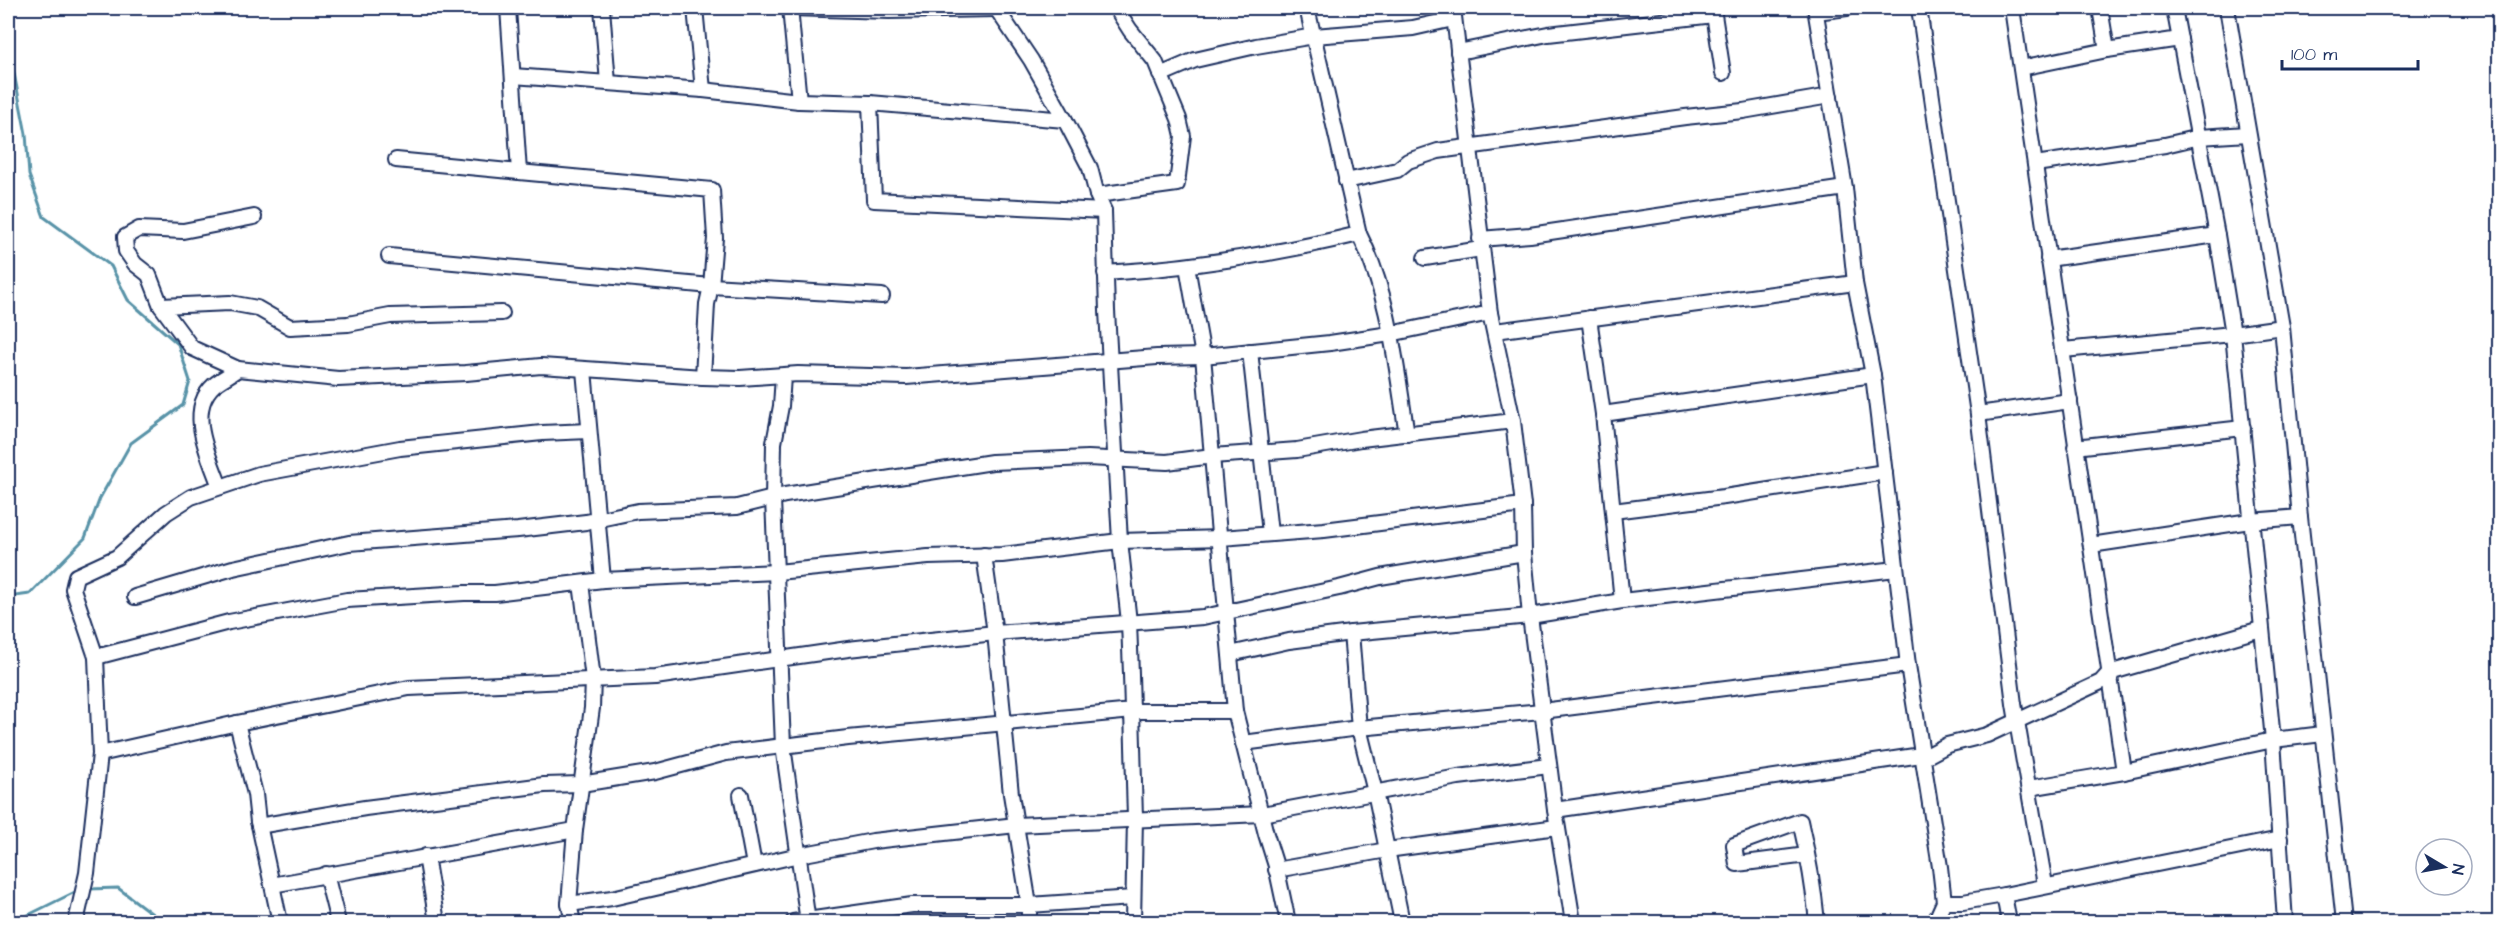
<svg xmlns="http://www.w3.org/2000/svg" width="2507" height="930" viewBox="0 0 2507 930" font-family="'Architects Daughter',sans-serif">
  <rect width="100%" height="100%" fill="#fff"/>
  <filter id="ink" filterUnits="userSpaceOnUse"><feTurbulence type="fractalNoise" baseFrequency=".0167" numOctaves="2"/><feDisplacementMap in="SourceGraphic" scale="12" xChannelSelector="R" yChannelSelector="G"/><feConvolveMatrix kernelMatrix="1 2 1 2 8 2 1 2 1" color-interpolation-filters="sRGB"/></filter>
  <g filter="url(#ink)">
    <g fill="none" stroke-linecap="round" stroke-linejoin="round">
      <g stroke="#5993a8" stroke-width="3">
        <polyline points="8,43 26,134 29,175 44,217 111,266 128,300 178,344 190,381 183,405 131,443 100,498 85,538 30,594 8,597"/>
        <polyline points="89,889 118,888 163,922"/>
        <polyline points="14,922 79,890"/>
      </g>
      <defs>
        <g id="minor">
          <polyline points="508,8 519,172 712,190 715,238 711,286 707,304 703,377"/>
          <polyline points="602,8 608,83"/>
          <polyline points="695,8 703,90"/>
          <polyline points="790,8 889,11 996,9"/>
          <polyline points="790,8 799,101"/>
          <polyline points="996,8 1031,60 1065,120"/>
          <polyline points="1116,8 1130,30 1155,61 1179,119 1183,136 1177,184 1097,195 1104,211 1107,311 1120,541 1129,622 1131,674 1135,818 1133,922"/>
          <path d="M1307,8L1359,234C1390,294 1396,368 1407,434"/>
          <polyline points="1453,8 1490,313 1513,421 1523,505 1524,553 1530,616 1555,810 1573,922"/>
          <polyline points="1713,8 1723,73"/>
          <polyline points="1815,8 1845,188 1855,283 1873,375 1908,665 1940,867 1944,902 1935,922"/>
          <polyline points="1919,8 1978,414 2014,704 2045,885"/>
          <polyline points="2012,8 2124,772"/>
          <polyline points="2100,8 2107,50"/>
          <polyline points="2174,8 2217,235 2233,334 2273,740 2285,922"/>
          <polyline points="2227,8 2282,327 2300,517 2344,922"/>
          <polyline points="1816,12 1847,8"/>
          <polyline points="1458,52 1548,34 1714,15"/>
          <polyline points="2021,68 2107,50 2180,39"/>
          <polyline points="1160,75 1195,60 1256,46 1314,36 1413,28 1453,19"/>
          <polyline points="513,76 703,90 799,101 870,103 1065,120 1090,168 1097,195"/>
          <polyline points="870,103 874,200 1104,211"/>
          <polyline points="396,160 519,172"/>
          <polyline points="2035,164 2165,145 2199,137 2248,134"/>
          <polyline points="1346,181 1397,170 1408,161 1438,151 1685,117 1743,111 1830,96"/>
          <polyline points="254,217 183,231 139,229 125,237 126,251 135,264 149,275 161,306 192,348 238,369 338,379 466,373 541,366 703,377 740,378 798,374 906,377 1157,357 1203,356 1330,343 1390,334 1490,313"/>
          <polyline points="1480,239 1530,235 1845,188"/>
          <polyline points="389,256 711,286 882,296"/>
          <polyline points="1425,258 1481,249"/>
          <polyline points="2048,259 2217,235"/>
          <polyline points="1187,266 1203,356 1235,711 1266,834 1276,866 1288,922"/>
          <path d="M1105,273C1191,268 1276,254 1359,234"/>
          <polyline points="161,306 230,303 257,308 290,327 348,324 390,316 502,313"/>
          <polyline points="1589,318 1603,414 1622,601"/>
          <polyline points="1495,331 1855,283"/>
          <polyline points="2063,350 2233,334 2282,327"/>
          <polyline points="1250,351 1270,533"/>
          <polyline points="584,370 603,580"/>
          <polyline points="783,376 781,406 774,443 773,499 783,746 808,922"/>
          <polyline points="1603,414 1873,375"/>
          <polyline points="1978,414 2070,401"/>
          <polyline points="2075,447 2243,428"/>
          <path d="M220,487C210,458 185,411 214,385C221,379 230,375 238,369"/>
          <polyline points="1613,511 1724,497 1885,472"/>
          <polyline points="2091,545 2250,521 2300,517"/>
          <polyline points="984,555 995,633 1011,794 1029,905 1029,922"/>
          <polyline points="135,597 233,568 349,543 518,530 586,522 638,511 737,507 785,495 992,462 1088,458 1167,462 1212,456 1297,450 1361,439 1513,421"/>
          <polyline points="1351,633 1359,728 1375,792 1402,922"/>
          <polyline points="1230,654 1289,641 1351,633 1530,616 1622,601 1896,569"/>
          <polyline points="96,657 229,622 347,600 464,593 495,593 603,580 777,572 928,557 1002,555 1120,541 1221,538 1324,530 1523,505"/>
          <polyline points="237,723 255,794 258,822 259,825 264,825 365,808 544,785 581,784 655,772 726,753 848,738 1133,711 1235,711"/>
          <polyline points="1243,743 1359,728 1542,711 1908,665"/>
          <polyline points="100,754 237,723 409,688 655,677 848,649 995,633 1203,617 1339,588 1380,577 1524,553"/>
          <polyline points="1923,758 1947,745 1987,735 2101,682 2109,673 2261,629"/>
          <polyline points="2029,788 2124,772 2273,740 2323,734"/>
          <polyline points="741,795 754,865"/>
          <polyline points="1555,810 1921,755"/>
          <polyline points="259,825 280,922"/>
          <path d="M1807,855L1737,864L1734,845L1800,821C1808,855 1814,889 1817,922"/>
          <polyline points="426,856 437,922"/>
          <polyline points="1276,870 1387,850 1557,827"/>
          <polyline points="326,874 338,922"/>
          <polyline points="272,885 575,830"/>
          <polyline points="2004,895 2009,922"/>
          <polyline points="1944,902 1963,902 2004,895 2280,839"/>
          <polyline points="569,904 612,898 799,855 873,841 1016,825 1262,814 1458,777 1549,766"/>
          <polyline points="76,922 87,873 100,754 96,657 73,589 76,576 117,557 166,513 191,497 259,474 400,448 542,433 589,431"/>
          <polyline points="573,922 569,904 575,830 592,708 593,679 581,583"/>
          <polyline points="793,922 912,905 1029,905 1133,898"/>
        </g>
      </defs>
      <use href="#minor" stroke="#1b2f5e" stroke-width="18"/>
      <use href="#minor" stroke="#fff" stroke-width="14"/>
    </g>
  </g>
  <rect width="2507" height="930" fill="none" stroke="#fff" stroke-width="30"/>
  <rect x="15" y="15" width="2477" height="900" fill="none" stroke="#1b2f5e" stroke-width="2" filter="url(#ink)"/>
  <g transform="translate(2444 867) rotate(100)"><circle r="28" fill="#ffffff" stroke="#a4acbf" stroke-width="1.5"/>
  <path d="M0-4.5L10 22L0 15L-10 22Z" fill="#1b2f5e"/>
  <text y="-9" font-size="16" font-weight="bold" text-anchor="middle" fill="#1b2f5e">N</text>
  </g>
  <path d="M2282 60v9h136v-9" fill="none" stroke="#1b2f5e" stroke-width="3"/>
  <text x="2291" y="60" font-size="18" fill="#1b2f5e" stroke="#ffffff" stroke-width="4.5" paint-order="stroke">100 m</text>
</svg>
